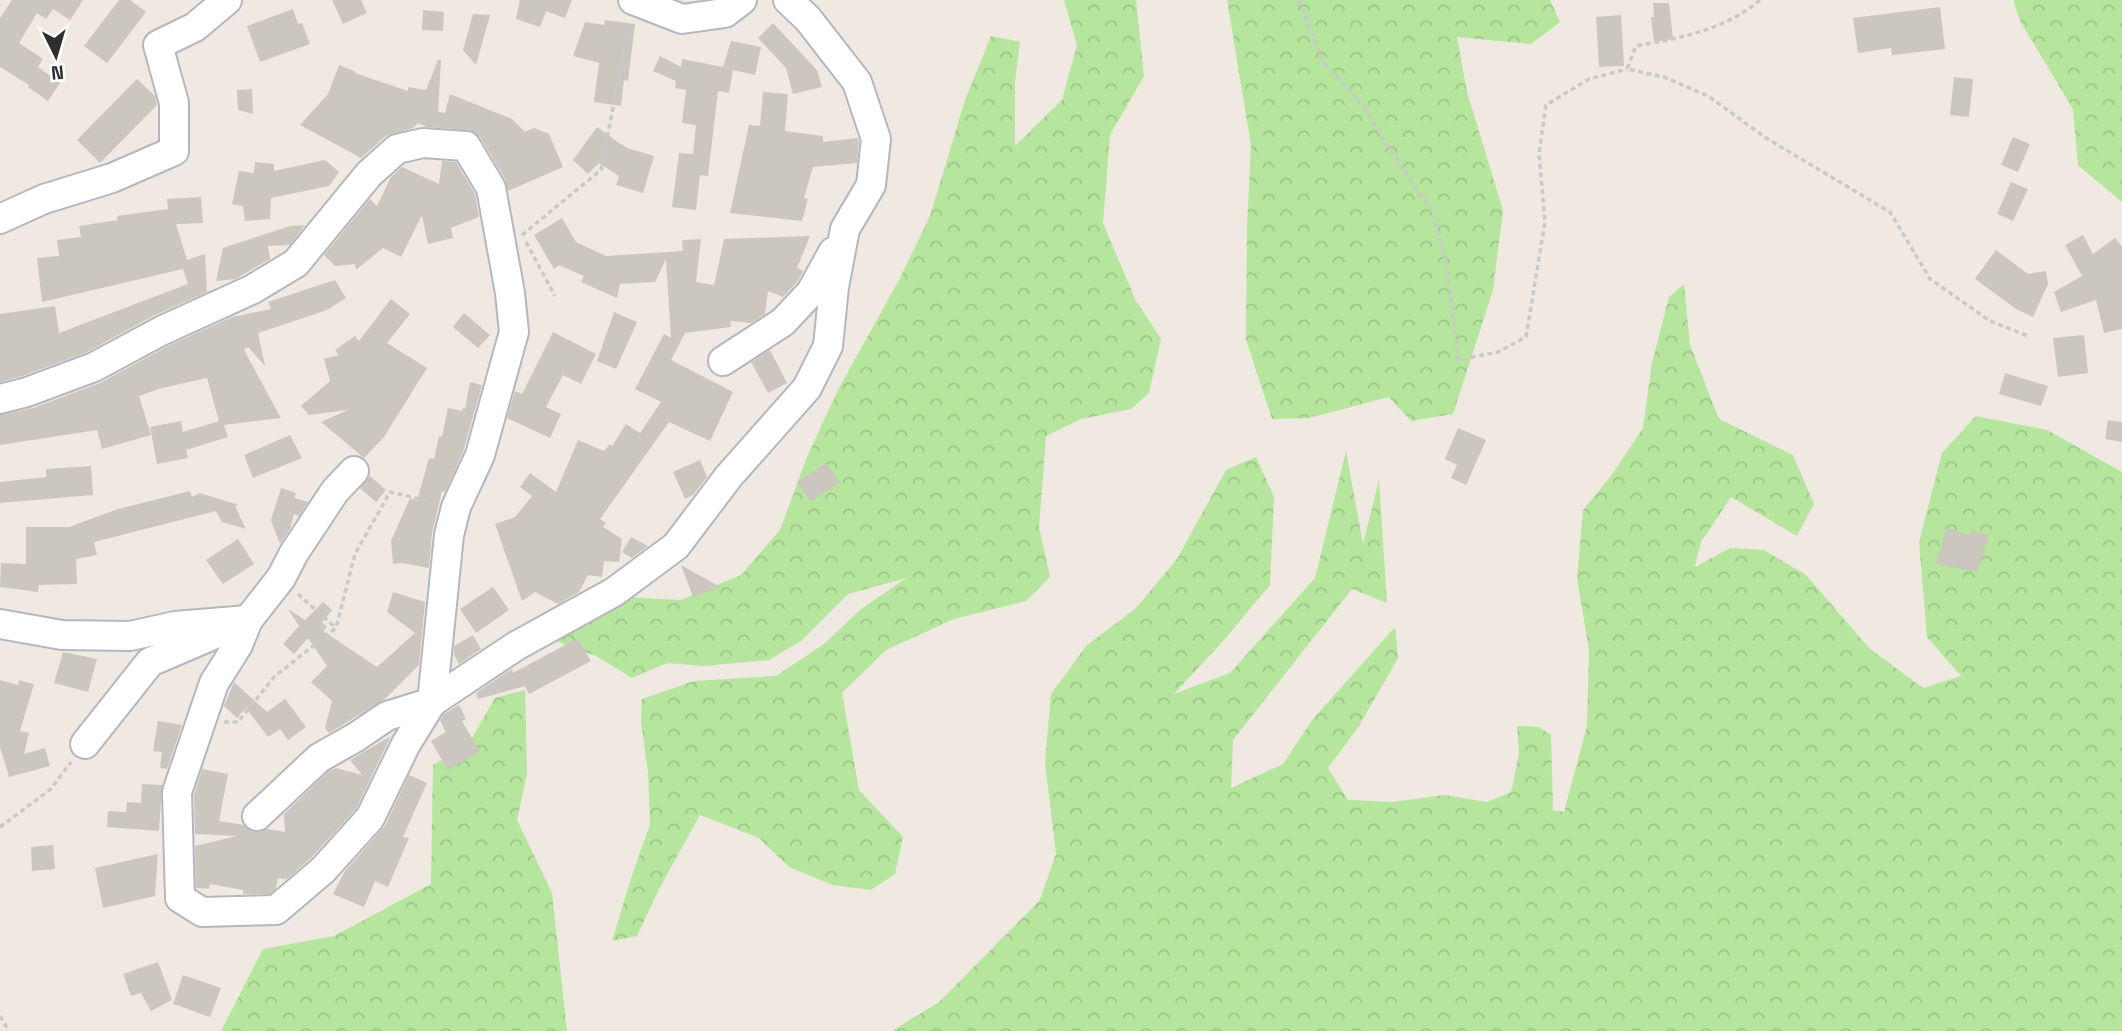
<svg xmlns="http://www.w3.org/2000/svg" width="2122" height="1031" viewBox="0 0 2122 1031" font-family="'Space Grotesk',sans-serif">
  <defs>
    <pattern id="forest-crowns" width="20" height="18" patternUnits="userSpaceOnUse" patternTransform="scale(1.75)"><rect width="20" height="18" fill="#b6e59e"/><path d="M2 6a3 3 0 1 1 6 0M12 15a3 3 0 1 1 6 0" fill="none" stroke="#9dc588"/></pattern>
  </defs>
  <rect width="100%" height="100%" fill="#efe9e1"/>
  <g fill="url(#forest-crowns)">
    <polygon points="1064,0 1136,0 1144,76 1110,135 1103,223 1135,299 1161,339 1149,393 1131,409 1081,419 1046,436 1039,527 1050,577 1026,601 954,619 886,650 842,693 859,790 903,837 895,874 871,890 833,885 789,867 759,838 700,815 659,889 637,936 612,941 632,875 650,825 648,772 641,722 642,699 694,681 776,676 824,644 860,610 906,578 848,594 801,641 769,660 704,666 667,663 632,678 596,656 558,642 565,625 605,596 681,600 741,575 780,530 807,457 838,390 899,280 930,216 965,100 991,36 1020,42 1015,82 1015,146 1062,100 1077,45"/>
    <polygon points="1227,0 1550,0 1560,22 1531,44 1457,37 1467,92 1503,210 1493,290 1453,414 1411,421 1389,397 1309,418 1272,419 1246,339 1247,227 1251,145"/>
    <polygon points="2013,0 2122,0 2122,202 2078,165 2073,109 2020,21"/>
    <polygon points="1684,284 1690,345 1719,419 1793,455 1814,504 1797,536 1731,497 1701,542 1695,567 1730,548 1764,550 1806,575 1869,648 1923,688 1961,676 1927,637 1919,542 1942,453 1976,416 2047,430 2122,472 2122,1031 892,1031 939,1002 1040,900 1056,854 1045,762 1051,694 1086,646 1136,608 1177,559 1226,470 1256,457 1274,497 1270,585 1224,640 1174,694 1230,673 1315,578 1346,451 1363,544 1379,480 1387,603 1352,589 1233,740 1231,788 1283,764 1313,719 1395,627 1398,658 1359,726 1328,768 1348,800 1393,802 1444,795 1487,802 1511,792 1519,754 1517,726 1539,727 1551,735 1553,810 1564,812 1587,726 1589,650 1577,578 1583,510 1611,476 1643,428 1652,363 1669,297"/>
    <polygon points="525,690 527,774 517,820 552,893 567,1031 221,1031 263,949 334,936 431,884 433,765 468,745 495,698"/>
  </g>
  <g fill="#cbc7bf">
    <polygon points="12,0 83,0 70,20 53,9 46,19 37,13 19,43 43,59 38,67 60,83 48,101 28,87 29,85 0,67 0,18"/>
    <polygon points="119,0 130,0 146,12 107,63 84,46"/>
    <polygon points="332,0 361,0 367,13 343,24"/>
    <polygon points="520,0 572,0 565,18 546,11 540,27 516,19"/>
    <polygon points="1653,3 1669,3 1673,39 1654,42 1651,17 1654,17"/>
    <polygon points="1940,7 1945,49 1892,55 1891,48 1858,53 1853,18"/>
    <polygon points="293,9 298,24 302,23 310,44 260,62 247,26"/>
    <polygon points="423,10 444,12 443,31 422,30"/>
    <polygon points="473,14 490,15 476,65 463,50"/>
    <polygon points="1621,15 1624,66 1599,67 1596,17"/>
    <polygon points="605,20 635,24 628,81 624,80 621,106 594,102 599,63 573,56 585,22 604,25"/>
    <polygon points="773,23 817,70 822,87 793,94 786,68 758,38"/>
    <polygon points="731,41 761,47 755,75 733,70 729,93 718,91 708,176 700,175 696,210 672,207 679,153 693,154 696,125 682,123 686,90 675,88 676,81 653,71 660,56 681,67 682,59 723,67"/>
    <polygon points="438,60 441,60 438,112 445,113 450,94 512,119 525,132 534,128 549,134 563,167 508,191 505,179 480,137 468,130 427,127 418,123 413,128 386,136 361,158 300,125 328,94 339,65 356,72 355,73 408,91 408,87 426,90"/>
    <polygon points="1954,77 1973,79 1969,117 1950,115"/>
    <polygon points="137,79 155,96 157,105 100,163 77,140"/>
    <polygon points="252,89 253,114 238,110 237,90"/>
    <polygon points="763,92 788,94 785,131 823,136 823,142 858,138 859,141 857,163 813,167 804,198 808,199 802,221 730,213 749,125 760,126"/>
    <polygon points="597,127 619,143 619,145 620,143 627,148 654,156 643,193 616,185 619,176 599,163 588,174 573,160"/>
    <polygon points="2013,137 2030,144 2018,172 2001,165"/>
    <polygon points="325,160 339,172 329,186 271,198 270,219 245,221 243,206 232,204 239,171 254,173 255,162 274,164 274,171"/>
    <polygon points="442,161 456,162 475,194 479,217 451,228 453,238 428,244 422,215 401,257 383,248 356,270 355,264 335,266 324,255 370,199 377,206 391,177 402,167 439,184"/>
    <polygon points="2011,182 2028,189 2013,221 1997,214"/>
    <polygon points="201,197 203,223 176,224 187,260 205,254 207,292 153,316 87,352 22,376 0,382 0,314 55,306 59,333 188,284 183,269 42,302 37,258 59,256 57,240 81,237 79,226 118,220 117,216 168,209 167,199"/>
    <polygon points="562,218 576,242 606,256 683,251 682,240 701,239 696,282 714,285 724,239 810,236 797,268 803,271 797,282 783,297 768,291 765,314 751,323 730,321 731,327 685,333 671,360 733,392 710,441 669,422 600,519 606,523 603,527 622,539 619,562 604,561 602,577 588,575 579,592 558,604 535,592 522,601 495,524 515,517 532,496 520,487 530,473 556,492 578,440 604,451 610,444 612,446 626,424 640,433 661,402 635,389 664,334 671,338 666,259 655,282 620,284 617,298 581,282 584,276 559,265 554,269 534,235"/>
    <polygon points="305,225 290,245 268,246 270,259 235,279 216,281 223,248 290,226"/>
    <polygon points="2083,235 2093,254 2115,238 2122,247 2122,329 2104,333 2096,300 2061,312 2054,292 2082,276 2065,245"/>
    <polygon points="1996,250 2028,274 2046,271 2048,284 2033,317 2016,309 1975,279"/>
    <polygon points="335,280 346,298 327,310 258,333 265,366 248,347 244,350 281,418 224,425 228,437 186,450 188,458 157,464 150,427 181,421 183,432 219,421 207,378 162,388 139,396 151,435 102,449 97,430 0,445 0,415 33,408 100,383 168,346 232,317 271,309 268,302"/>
    <polygon points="391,299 410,314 387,343 427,368 384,437 364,458 321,422 348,410 309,415 301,406 330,381 324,359 339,355 335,350 355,336 359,341"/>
    <polygon points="614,312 637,322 616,369 597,361"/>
    <polygon points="464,313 490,335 478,348 453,327"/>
    <polygon points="553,332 596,354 581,384 563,375 546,407 561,414 550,438 507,418 515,391 522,394"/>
    <polygon points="2084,335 2088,373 2058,377 2053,338"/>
    <polygon points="770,350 787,383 768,393 751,362"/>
    <polygon points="2005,373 2048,386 2041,406 1999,394"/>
    <polygon points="470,382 482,385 463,452 445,492 442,491 432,533 429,568 402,563 393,564 391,541 410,498 417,501 429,458 434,459 439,436 442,437 448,408 462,411 463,408 465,409"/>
    <polygon points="2108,420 2122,422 2122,442 2105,439"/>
    <polygon points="1458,428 1486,440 1466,485 1451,478 1457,465 1445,459"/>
    <polygon points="290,435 302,458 253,478 244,455"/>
    <polygon points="700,460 707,477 693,495 685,499 673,472"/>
    <polygon points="826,463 840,482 811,502 797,482"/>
    <polygon points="91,466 93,495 0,503 0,482 46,477 46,469"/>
    <polygon points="370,476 386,490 376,502 360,488"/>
    <polygon points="281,488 296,493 294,498 308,502 299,516 294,514 290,529 280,544 271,520"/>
    <polygon points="190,491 192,497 199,493 239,505 235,506 246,529 222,522 216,511 94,542 97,555 76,559 77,584 39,585 38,592 0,587 1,563 26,564 26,527 69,527 118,509"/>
    <polygon points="1946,528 1970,535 1972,530 1989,535 1977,572 1936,564"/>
    <polygon points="631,537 648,546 632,558 622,552"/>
    <polygon points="238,539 254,564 223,584 206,560"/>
    <polygon points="681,565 720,587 693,597"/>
    <polygon points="493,587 509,610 476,633 460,609"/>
    <polygon points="393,592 425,602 419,665 385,699 329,733 325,728 332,701 311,682 327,666 308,638 294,654 283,644 299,626 288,609 305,620 323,602 332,610 322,622 327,627 323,631 377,667 415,633 387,612"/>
    <polygon points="473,635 481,649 459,664 454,655 454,646"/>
    <polygon points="578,638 591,661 529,694 525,686 478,699 476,693 512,669 513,673"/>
    <polygon points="63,652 97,659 88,692 54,683"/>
    <polygon points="0,680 18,685 19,680 34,684 20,731 29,733 24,754 45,748 50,766 9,777 0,747"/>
    <polygon points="234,682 267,712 285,699 306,727 288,740 280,729 268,737 246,708 237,718 224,706"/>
    <polygon points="459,705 466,719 462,721 480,752 448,770 431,741 446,732 440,720 444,714"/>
    <polygon points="158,721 182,725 167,769 160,768 162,752 153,751"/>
    <polygon points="391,736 356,809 311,858 287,879 278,878 276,889 270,894 243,894 243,890 210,884 209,889 196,888 195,846 237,836 195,834 194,795 202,769 228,774 219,821 244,825 253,832 260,832 267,829 285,832 284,814 329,771 336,768 362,775 350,760"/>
    <polygon points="409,775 427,783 403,837 409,838 388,887 375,881 364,907 333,894 345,871 385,826"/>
    <polygon points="142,784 162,785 159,831 107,827 108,811 126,812 127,802 141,803"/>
    <polygon points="53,845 55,869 32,871 31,847"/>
    <polygon points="158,854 155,896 103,908 95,868"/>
    <polygon points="158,962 172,1000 151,1011 141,993 131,996 123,974"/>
    <polygon points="183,975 221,988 210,1017 173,1004"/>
  </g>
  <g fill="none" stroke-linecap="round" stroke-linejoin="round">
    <defs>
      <g id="minor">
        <polyline points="633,0 682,19 725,13 742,0"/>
        <polyline points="0,219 44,199 112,178 174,151 174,103 158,45 195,27 227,0"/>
        <polyline points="723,361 783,322 811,292 833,252"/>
        <polyline points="0,399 27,392 94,367 161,331 253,289 296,263 369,174 397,149 423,143 466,146 491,188 510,293 514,332 480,455 456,507 449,535 432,702 387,716 356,737 319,758 257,816"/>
        <polyline points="0,624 62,635 130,636 175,626 248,620 238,645 214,683 177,792 180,898 202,912 276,910 323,870 370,818 406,744 432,702 516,646 614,592 676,546 729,476 807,388 828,346 834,287 845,229 871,185 876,139 857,82 808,19 788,0"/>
        <polyline points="85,744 150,662 248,620 281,578 294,553 335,491 354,471"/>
      </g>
    </defs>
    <use href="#minor" stroke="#b4b7c1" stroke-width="32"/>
    <g stroke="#c9c9c9" stroke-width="3.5" stroke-dasharray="5 3.5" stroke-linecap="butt">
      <polyline points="1299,0 1323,62 1358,99 1400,165 1431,208 1447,264 1458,360 1498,352 1526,337 1545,222 1539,153 1546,105 1589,79 1627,69"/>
      <path d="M1760,0C1725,30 1680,38 1636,46L1627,69L1664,77L1708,96L1766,138L1890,212L1930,279L1990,321L2028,336"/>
      <polyline points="522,235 601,170 629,24"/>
      <polyline points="526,242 555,296"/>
      <polyline points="298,594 336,628"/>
      <polyline points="224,722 238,722 275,676 336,628 355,554 390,492 433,502"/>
      <polyline points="0,827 51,789 71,762"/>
      <polyline points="0,1016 9,1031"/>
    </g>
    <use href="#minor" stroke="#fff" stroke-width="28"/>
  </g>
  <g transform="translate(56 56) rotate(175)" stroke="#ffffff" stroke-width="5" paint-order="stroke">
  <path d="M0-5L12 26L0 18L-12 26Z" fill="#2e2e2e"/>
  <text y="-10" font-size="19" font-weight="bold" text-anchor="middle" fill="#2e2e2e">N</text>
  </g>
</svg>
